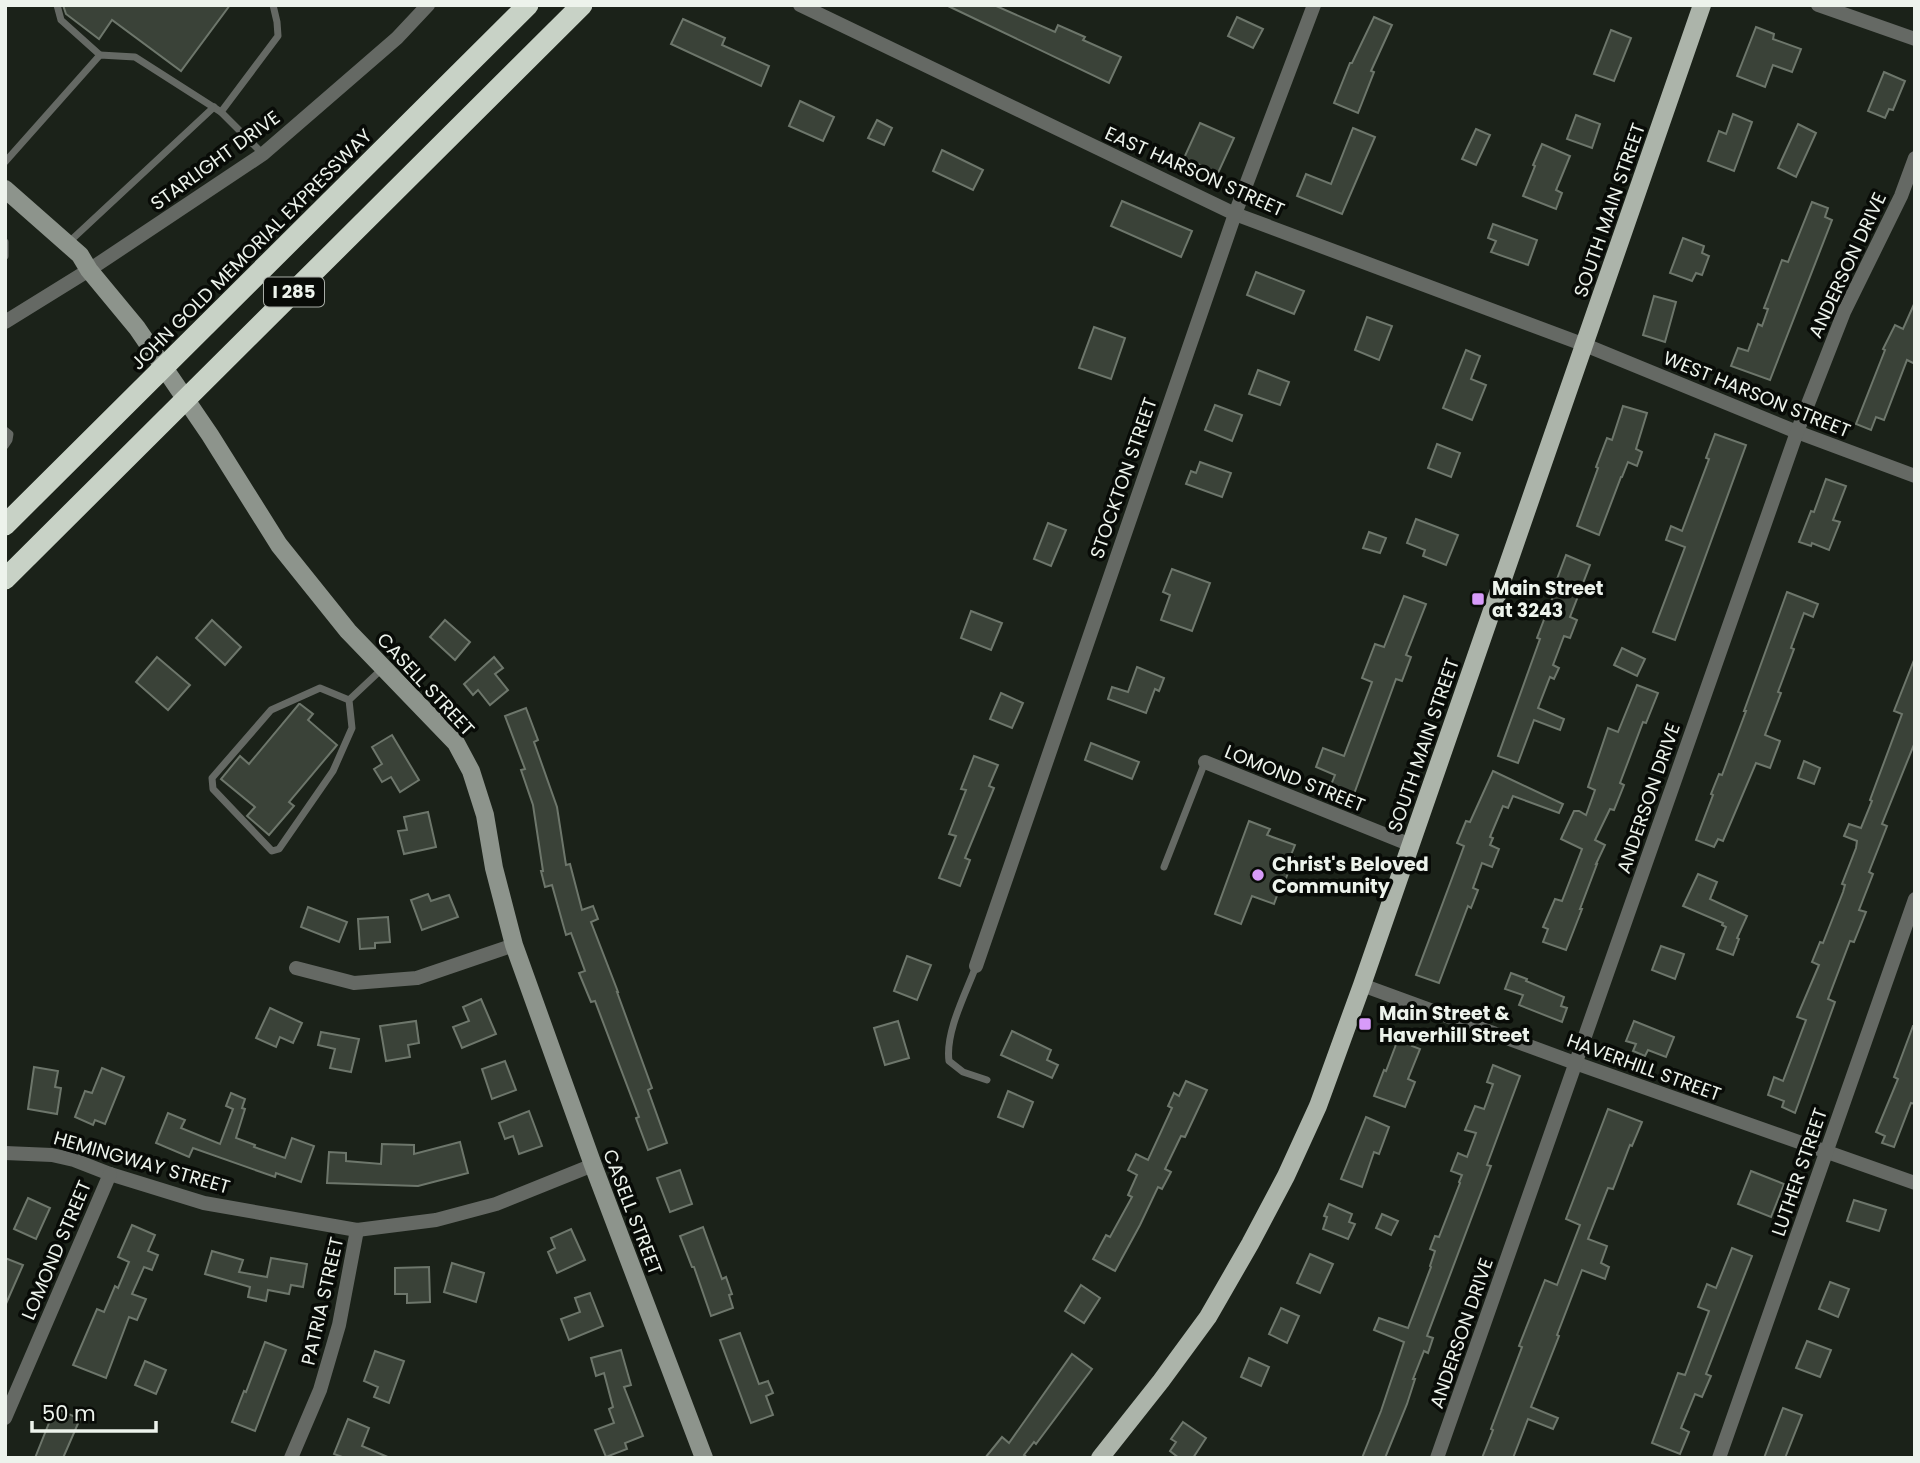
<svg xmlns="http://www.w3.org/2000/svg" width="1920" height="1463" viewBox="0 0 1920 1463" font-family="Poppins,sans-serif">
  <rect width="100%" height="100%" fill="#1b2219"/>
  <g fill="#3a4238" stroke="#6d766b" stroke-width="2">
    <polygon points="63,5 230,5 181,71 112,20 99,39 66,14"/>
    <polygon points="946,5 994,5 1055,32 1058,25 1085,37 1083,40 1121,57 1109,83"/>
    <polygon points="1237,17 1263,29 1253,48 1228,36"/>
    <polygon points="1374,17 1392,25 1371,71 1374,72 1358,113 1334,103 1350,63 1352,63"/>
    <polygon points="683,19 725,38 722,45 769,66 761,86 671,44"/>
    <polygon points="1756,27 1774,34 1773,39 1801,49 1792,72 1773,65 1765,87 1737,76"/>
    <polygon points="1611,30 1631,38 1614,81 1594,74"/>
    <polygon points="1884,72 1905,81 1893,110 1889,109 1885,118 1868,111"/>
    <polygon points="800,101 834,117 823,141 789,126"/>
    <polygon points="1733,114 1752,122 1734,171 1708,161 1719,131 1726,134"/>
    <polygon points="1576,115 1600,124 1592,148 1567,139"/>
    <polygon points="877,120 892,128 884,145 868,138"/>
    <polygon points="1200,123 1234,138 1218,173 1184,158"/>
    <polygon points="1798,124 1816,133 1796,177 1778,168"/>
    <polygon points="1353,128 1375,137 1342,214 1297,196 1306,174 1331,184"/>
    <polygon points="1476,129 1490,135 1476,165 1462,159"/>
    <polygon points="1542,144 1570,156 1556,190 1562,193 1556,209 1523,196 1535,166 1533,165"/>
    <polygon points="942,150 983,170 973,190 933,171"/>
    <polygon points="1122,201 1192,231 1181,257 1111,226"/>
    <polygon points="1812,202 1828,208 1825,217 1832,220 1770,380 1731,366 1738,348 1748,351 1758,324 1762,326 1768,309 1764,308 1782,260 1788,262"/>
    <polygon points="1493,224 1537,240 1528,265 1491,252 1496,241 1488,238"/>
    <polygon points="1683,238 1704,246 1702,253 1709,256 1702,275 1696,273 1692,281 1670,273"/>
    <polygon points="1256,272 1304,291 1294,314 1247,295"/>
    <polygon points="1654,296 1676,302 1665,342 1643,335"/>
    <polygon points="1915,302 1915,364 1907,360 1884,420 1876,417 1871,430 1856,424 1885,350 1883,349 1895,325 1903,329"/>
    <polygon points="1367,317 1392,326 1379,360 1355,350"/>
    <polygon points="1094,327 1125,338 1111,379 1079,368"/>
    <polygon points="1466,350 1480,356 1471,379 1486,385 1472,420 1443,408"/>
    <polygon points="1258,370 1289,382 1280,405 1249,394"/>
    <polygon points="1215,405 1242,415 1232,441 1205,430"/>
    <polygon points="1623,406 1647,413 1636,449 1642,452 1637,466 1628,462 1622,477 1621,477 1599,535 1577,526 1598,468 1596,467 1607,438 1612,440"/>
    <polygon points="1715,434 1746,445 1675,640 1653,632 1685,547 1666,540 1671,526 1682,531 1709,459 1706,458"/>
    <polygon points="1437,444 1460,453 1451,477 1428,468"/>
    <polygon points="1200,462 1231,473 1222,497 1186,484 1191,471 1196,473"/>
    <polygon points="1826,479 1846,486 1833,520 1840,522 1829,550 1812,543 1811,546 1799,542 1811,511 1814,512"/>
    <polygon points="1416,519 1458,535 1446,565 1423,556 1425,550 1407,543"/>
    <polygon points="1048,523 1066,530 1051,566 1034,559"/>
    <polygon points="1369,532 1386,538 1380,553 1363,548"/>
    <polygon points="1566,555 1590,565 1570,617 1577,620 1570,638 1564,636 1553,665 1559,668 1554,679 1550,677 1538,708 1564,719 1560,730 1534,720 1518,763 1498,756 1540,639 1537,638 1553,596 1551,595"/>
    <polygon points="1172,569 1210,583 1192,631 1161,620 1170,595 1163,592"/>
    <polygon points="1787,592 1818,604 1813,617 1804,613 1791,648 1794,649 1778,692 1781,693 1765,735 1780,741 1770,768 1756,763 1723,841 1718,839 1714,847 1696,840 1713,795 1711,794 1719,774 1722,775 1746,711 1744,711"/>
    <polygon points="1404,596 1426,604 1406,655 1411,657 1402,681 1396,679 1354,794 1331,785 1335,775 1316,767 1323,748 1344,756 1372,682 1362,678 1375,644 1384,647"/>
    <polygon points="971,611 1002,623 991,650 961,638"/>
    <polygon points="212,620 241,647 225,665 196,638"/>
    <polygon points="445,620 470,642 455,660 430,637"/>
    <polygon points="1622,648 1645,659 1637,676 1614,665"/>
    <polygon points="157,657 190,685 168,710 136,682"/>
    <polygon points="494,657 503,668 495,674 508,690 490,705 478,690 473,695 464,684"/>
    <polygon points="1914,660 1915,742 1882,824 1887,826 1869,872 1873,874 1859,910 1866,912 1854,942 1850,941 1828,999 1835,1002 1795,1113 1782,1107 1784,1101 1768,1095 1774,1077 1783,1081 1806,1020 1797,1017 1819,965 1812,962 1820,942 1823,943 1843,892 1845,885 1842,884 1856,848 1857,841 1844,836 1849,824 1861,828 1872,801 1870,800 1902,714 1894,711"/>
    <polygon points="1137,667 1164,678 1159,691 1155,689 1146,713 1108,699 1112,687 1128,692"/>
    <polygon points="1637,685 1658,693 1646,723 1643,722 1620,783 1624,785 1614,810 1610,809 1595,840 1605,845 1596,864 1597,864 1580,909 1582,909 1566,950 1543,942 1548,929 1543,927 1555,899 1562,901 1582,849 1561,839 1574,811 1579,811 1586,815 1595,790 1588,787 1608,728 1618,732"/>
    <polygon points="1001,693 1023,703 1012,728 990,719"/>
    <polygon points="299,704 300,704 313,714 308,720 337,745 289,802 294,806 269,835 247,816 255,807 221,779 240,756 249,764"/>
    <polygon points="526,708 538,740 534,742 557,807 566,865 570,864 582,910 593,906 598,919 591,922 618,992 617,992 652,1088 648,1090 667,1143 648,1150 636,1118 639,1117 595,1001 591,1002 579,973 585,971 571,933 566,935 552,885 545,887 541,871 543,871 533,805 521,770 525,769 505,716"/>
    <polygon points="392,735 419,780 400,792 391,777 382,782 374,769 382,764 372,747"/>
    <polygon points="1091,743 1139,762 1132,779 1085,760"/>
    <polygon points="974,756 998,765 989,786 994,788 965,858 970,860 960,886 939,878 956,836 949,834 966,790 961,789"/>
    <polygon points="1804,761 1820,768 1814,784 1798,778"/>
    <polygon points="1493,771 1563,804 1559,813 1513,796 1508,808 1503,806 1490,837 1493,838 1490,845 1499,849 1492,867 1482,863 1473,888 1478,890 1471,908 1468,906 1439,983 1416,975 1464,846 1457,843 1466,821 1470,822"/>
    <polygon points="428,812 436,847 404,854 398,831 407,830 404,817"/>
    <polygon points="1249,821 1270,829 1267,835 1295,845 1291,855 1294,857 1280,894 1278,893 1274,904 1252,896 1241,924 1215,914"/>
    <polygon points="1698,874 1717,882 1710,899 1747,916 1737,938 1739,939 1733,955 1717,949 1726,927 1722,925 1723,923 1683,906"/>
    <polygon points="428,894 431,901 449,895 458,917 422,930 411,900"/>
    <polygon points="308,907 347,922 339,942 301,927"/>
    <polygon points="388,917 390,942 375,943 375,948 360,949 358,919"/>
    <polygon points="1661,946 1684,954 1675,979 1652,970"/>
    <polygon points="907,956 931,965 917,1000 894,991"/>
    <polygon points="1511,973 1527,979 1526,981 1564,997 1561,1006 1567,1008 1562,1022 1519,1005 1523,995 1505,989"/>
    <polygon points="481,999 496,1034 462,1048 453,1027 469,1021 463,1007"/>
    <polygon points="270,1008 302,1023 293,1043 280,1037 276,1047 256,1038"/>
    <polygon points="416,1021 419,1043 408,1045 410,1057 386,1061 380,1026"/>
    <polygon points="898,1021 909,1058 885,1065 874,1028"/>
    <polygon points="1634,1021 1674,1037 1666,1057 1648,1050 1645,1056 1633,1051 1636,1044 1626,1041"/>
    <polygon points="1913,1026 1915,1026 1915,1104 1911,1103 1894,1147 1882,1143 1885,1136 1876,1132 1898,1079 1894,1077"/>
    <polygon points="1012,1031 1051,1050 1047,1060 1058,1065 1052,1078 1001,1055"/>
    <polygon points="321,1032 359,1039 351,1072 330,1068 335,1049 318,1045"/>
    <polygon points="1400,1034 1415,1040 1412,1046 1420,1049 1408,1079 1415,1082 1405,1107 1374,1096 1384,1070 1386,1071"/>
    <polygon points="505,1061 516,1090 492,1099 482,1069"/>
    <polygon points="1493,1065 1520,1076 1487,1165 1491,1166 1427,1336 1433,1338 1428,1353 1424,1351 1413,1379 1415,1379 1407,1404 1385,1458 1362,1458 1381,1411 1404,1342 1374,1330 1379,1318 1408,1328 1431,1267 1430,1266 1435,1251 1430,1249 1435,1236 1439,1237 1460,1183 1459,1182 1462,1175 1451,1171 1458,1153 1467,1157 1476,1133 1465,1130 1475,1106 1484,1109 1493,1084 1487,1082"/>
    <polygon points="34,1067 58,1071 55,1087 61,1088 57,1114 28,1109"/>
    <polygon points="102,1068 124,1077 105,1124 95,1120 93,1125 75,1117 85,1091 92,1093"/>
    <polygon points="1186,1081 1207,1090 1185,1137 1181,1136 1165,1169 1171,1172 1162,1189 1158,1187 1140,1225 1115,1271 1093,1259 1106,1235 1110,1237 1132,1197 1128,1195 1137,1175 1128,1170 1136,1154 1148,1160 1172,1108 1168,1106 1174,1093 1179,1096"/>
    <polygon points="1008,1091 1033,1102 1023,1127 998,1117"/>
    <polygon points="231,1093 245,1099 242,1108 245,1109 236,1138 255,1145 254,1147 285,1158 292,1138 314,1146 301,1182 276,1173 275,1177 193,1148 189,1157 156,1143 168,1113 185,1120 181,1128 220,1144 233,1109 226,1106"/>
    <polygon points="1608,1109 1642,1122 1632,1146 1630,1145 1613,1189 1608,1188 1588,1239 1607,1246 1601,1263 1609,1267 1605,1279 1582,1270 1557,1335 1559,1336 1531,1407 1558,1418 1553,1429 1528,1419 1513,1458 1482,1458 1493,1430 1491,1429 1522,1347 1519,1346 1545,1280 1557,1285 1580,1225 1566,1219"/>
    <polygon points="529,1111 542,1146 519,1154 513,1136 505,1139 499,1123"/>
    <polygon points="1366,1117 1389,1127 1379,1154 1374,1152 1362,1187 1341,1179"/>
    <polygon points="460,1142 468,1173 418,1186 327,1183 329,1152 346,1153 346,1161 381,1164 382,1144 414,1145 414,1154"/>
    <polygon points="680,1170 692,1204 670,1212 657,1178"/>
    <polygon points="1751,1171 1784,1184 1771,1217 1738,1204"/>
    <polygon points="28,1198 50,1208 36,1239 14,1229"/>
    <polygon points="1854,1200 1886,1210 1879,1231 1847,1221"/>
    <polygon points="1329,1204 1352,1214 1349,1222 1355,1224 1348,1239 1323,1229 1327,1217 1324,1216"/>
    <polygon points="1382,1214 1398,1221 1391,1235 1376,1228"/>
    <polygon points="132,1225 155,1235 148,1251 158,1255 152,1270 144,1267 132,1294 146,1299 137,1320 129,1317 106,1378 73,1365 97,1309 104,1312 115,1286 118,1288 129,1262 118,1257"/>
    <polygon points="703,1227 722,1279 726,1277 732,1294 729,1295 733,1308 711,1316 694,1267 692,1267 680,1236"/>
    <polygon points="571,1229 585,1260 557,1273 548,1252 555,1248 551,1238"/>
    <polygon points="1732,1248 1752,1256 1706,1374 1711,1376 1702,1397 1695,1394 1681,1428 1689,1432 1680,1454 1652,1443 1678,1373 1685,1375 1709,1311 1698,1307 1707,1284 1716,1288"/>
    <polygon points="212,1251 243,1260 239,1272 267,1277 271,1258 307,1264 303,1287 291,1285 289,1294 268,1290 266,1301 248,1297 250,1287 205,1274"/>
    <polygon points="1310,1254 1333,1264 1320,1293 1297,1283"/>
    <polygon points="5,1258 23,1265 5,1306"/>
    <polygon points="452,1263 484,1273 476,1302 444,1292"/>
    <polygon points="429,1267 430,1302 407,1303 407,1294 395,1294 395,1268"/>
    <polygon points="1830,1282 1849,1289 1838,1317 1819,1309"/>
    <polygon points="1081,1285 1100,1298 1084,1323 1065,1311"/>
    <polygon points="590,1293 603,1326 569,1340 561,1319 580,1312 575,1298"/>
    <polygon points="1281,1308 1299,1316 1287,1343 1269,1334"/>
    <polygon points="740,1333 759,1384 768,1381 773,1393 766,1396 773,1415 751,1423 720,1340"/>
    <polygon points="1807,1341 1831,1350 1820,1377 1796,1368"/>
    <polygon points="265,1342 286,1350 255,1431 232,1422 244,1391 246,1392"/>
    <polygon points="621,1350 631,1385 624,1387 643,1436 625,1443 627,1449 606,1457 595,1430 614,1423 609,1409 613,1407 604,1373 596,1376 591,1358"/>
    <polygon points="375,1351 404,1361 389,1403 374,1397 378,1387 364,1381"/>
    <polygon points="1072,1354 1092,1369 1036,1444 1034,1442 1024,1455 1028,1458 985,1458 1002,1437 1009,1443"/>
    <polygon points="1249,1358 1269,1367 1261,1386 1241,1377"/>
    <polygon points="145,1361 166,1370 156,1394 135,1385"/>
    <polygon points="55,1408 80,1419 63,1458 35,1458"/>
    <polygon points="1783,1408 1802,1415 1785,1458 1764,1458"/>
    <polygon points="348,1419 369,1428 362,1446 390,1458 345,1458 334,1454"/>
    <polygon points="1183,1422 1206,1438 1193,1458 1179,1458 1170,1451 1176,1442 1171,1439"/>
  </g>
  <g fill="none" stroke-linecap="round" stroke-linejoin="round">
    <g stroke="#656964" stroke-width="7">
      <polyline points="57,5 61,20 100,55"/>
      <polyline points="221,112 278,36 277,22 273,5"/>
      <polyline points="5,162 100,55 135,57 221,112 263,154"/>
      <polyline points="5,242 5,256"/>
      <polyline points="68,243 214,107"/>
      <polyline points="5,430 10,434 9,440 5,446"/>
      <polyline points="349,700 320,688 271,710 212,778 213,789 272,851 279,849 333,771 352,728 349,700 383,668"/>
      <polyline points="1164,867 1205,762"/>
      <path d="M976,966C966,993 945,1032 949,1061L963,1072L987,1080"/>
    </g>
    <g stroke="#656964" stroke-width="14">
      <polyline points="800,5 1235,214 1585,345 1797,432 1915,476"/>
      <polyline points="1818,5 1915,39"/>
      <polyline points="5,322 89,270 263,154 397,38 428,5"/>
      <polyline points="1205,762 1411,845"/>
      <polyline points="976,966 1235,214 1314,5"/>
      <polyline points="296,968 354,983 417,978 514,945"/>
      <polyline points="1362,985 1575,1063 1915,1183"/>
      <polyline points="5,1153 52,1155 74,1160 110,1174 204,1203 357,1230 436,1220 496,1204 593,1165"/>
      <polyline points="5,1418 110,1174"/>
      <polyline points="291,1458 320,1390 339,1325 357,1230"/>
      <polyline points="1437,1458 1797,432 1844,312 1901,196 1915,158"/>
      <polyline points="1719,1458 1915,899"/>
    </g>
    <polyline stroke="#8d948c" stroke-width="18" points="5,189 80,255 89,270 137,328 210,435 279,545 348,631 456,743 471,771 485,815 494,868 514,945 593,1165 704,1458"/>
    <polyline stroke="#acb4aa" stroke-width="18" points="1100,1458 1161,1381 1208,1317 1250,1244 1286,1176 1318,1106 1362,985 1702,5"/>
    <g stroke="#c8d2c6" stroke-width="21">
      <polyline points="5,525 528,5"/>
      <polyline points="5,579 582,5"/>
    </g>
  </g>
  <g fill="#d79bf9" stroke="#080b07" stroke-width="2.5">
    <rect x="1471" y="592" width="14" height="14" rx="3.5"/>
    <circle cx="1258" cy="875" r="7"/>
    <rect x="1358" y="1017" width="14" height="14" rx="3.5"/>
  </g>
  <g text-anchor="middle" stroke-width="7" stroke-linejoin="round" paint-order="stroke">
    <rect fill="#080b07" stroke="#a8ada7" stroke-width="2" x="264" y="277.5" width="60" height="29" rx="5"/>
    <g font-size="18" font-weight="bold" fill="#edf3ec">
      <text x="294" y="298">I 285</text>
    </g>
    <g font-size="19" fill="#edf3ec" stroke="#080b07">
      <text transform="translate(215 160) rotate(-36)" y="7">STARLIGHT DRIVE</text>
      <text transform="translate(1195 171) rotate(24)" y="7">EAST HARSON STREET</text>
      <text transform="translate(1609 210) rotate(-71)" y="7">SOUTH MAIN STREET</text>
      <text transform="translate(251 249) rotate(-45)" y="7">JOHN GOLD MEMORIAL EXPRESSWAY</text>
      <text transform="translate(1847 265) rotate(-65)" y="7">ANDERSON DRIVE</text>
      <text transform="translate(1757 394) rotate(22)" y="7">WEST HARSON STREET</text>
      <text transform="translate(1123 478) rotate(-71)" y="7">STOCKTON STREET</text>
      <text transform="translate(426 684) rotate(47)" y="7">CASELL STREET</text>
      <text transform="translate(1423 745) rotate(-71)" y="7">SOUTH MAIN STREET</text>
      <text transform="translate(1295 778) rotate(22)" y="7">LOMOND STREET</text>
      <text transform="translate(1648 798) rotate(-71)" y="7">ANDERSON DRIVE</text>
      <text transform="translate(1644 1067) rotate(20)" y="7">HAVERHILL STREET</text>
      <text transform="translate(142 1162) rotate(16)" y="7">HEMINGWAY STREET</text>
      <text transform="translate(1799 1172) rotate(-71)" y="7">LUTHER STREET</text>
      <text transform="translate(633 1212) rotate(69)" y="7">CASELL STREET</text>
      <text transform="translate(56 1250) rotate(-67)" y="7">LOMOND STREET</text>
      <text transform="translate(322 1301) rotate(-77)" y="7">PATRIA STREET</text>
      <text transform="translate(1461 1333) rotate(-71)" y="7">ANDERSON DRIVE</text>
    </g>
    <g font-size="19" font-weight="bold" fill="#edf3ec" stroke="#080b07" text-anchor="start">
      <text x="1492" y="595">Main Street<tspan x="1492" dy="22">at 3243</tspan></text>
      <text x="1272" y="871">Christ's Beloved<tspan x="1272" dy="22">Community</tspan></text>
      <text x="1379" y="1020">Main Street &amp;<tspan x="1379" dy="22">Haverhill Street</tspan></text>
    </g>
  </g>
  <rect width="1920" height="1463" fill="none" stroke="#edf3ec" stroke-width="14"/>
  <path d="M32 1421v10h124v-10" fill="none" stroke="#edf3ec" stroke-width="3.5"/>
  <text x="42" y="1421" font-size="21" fill="#edf3ec" stroke="#080b07" stroke-width="5" paint-order="stroke">50 m</text>
</svg>
